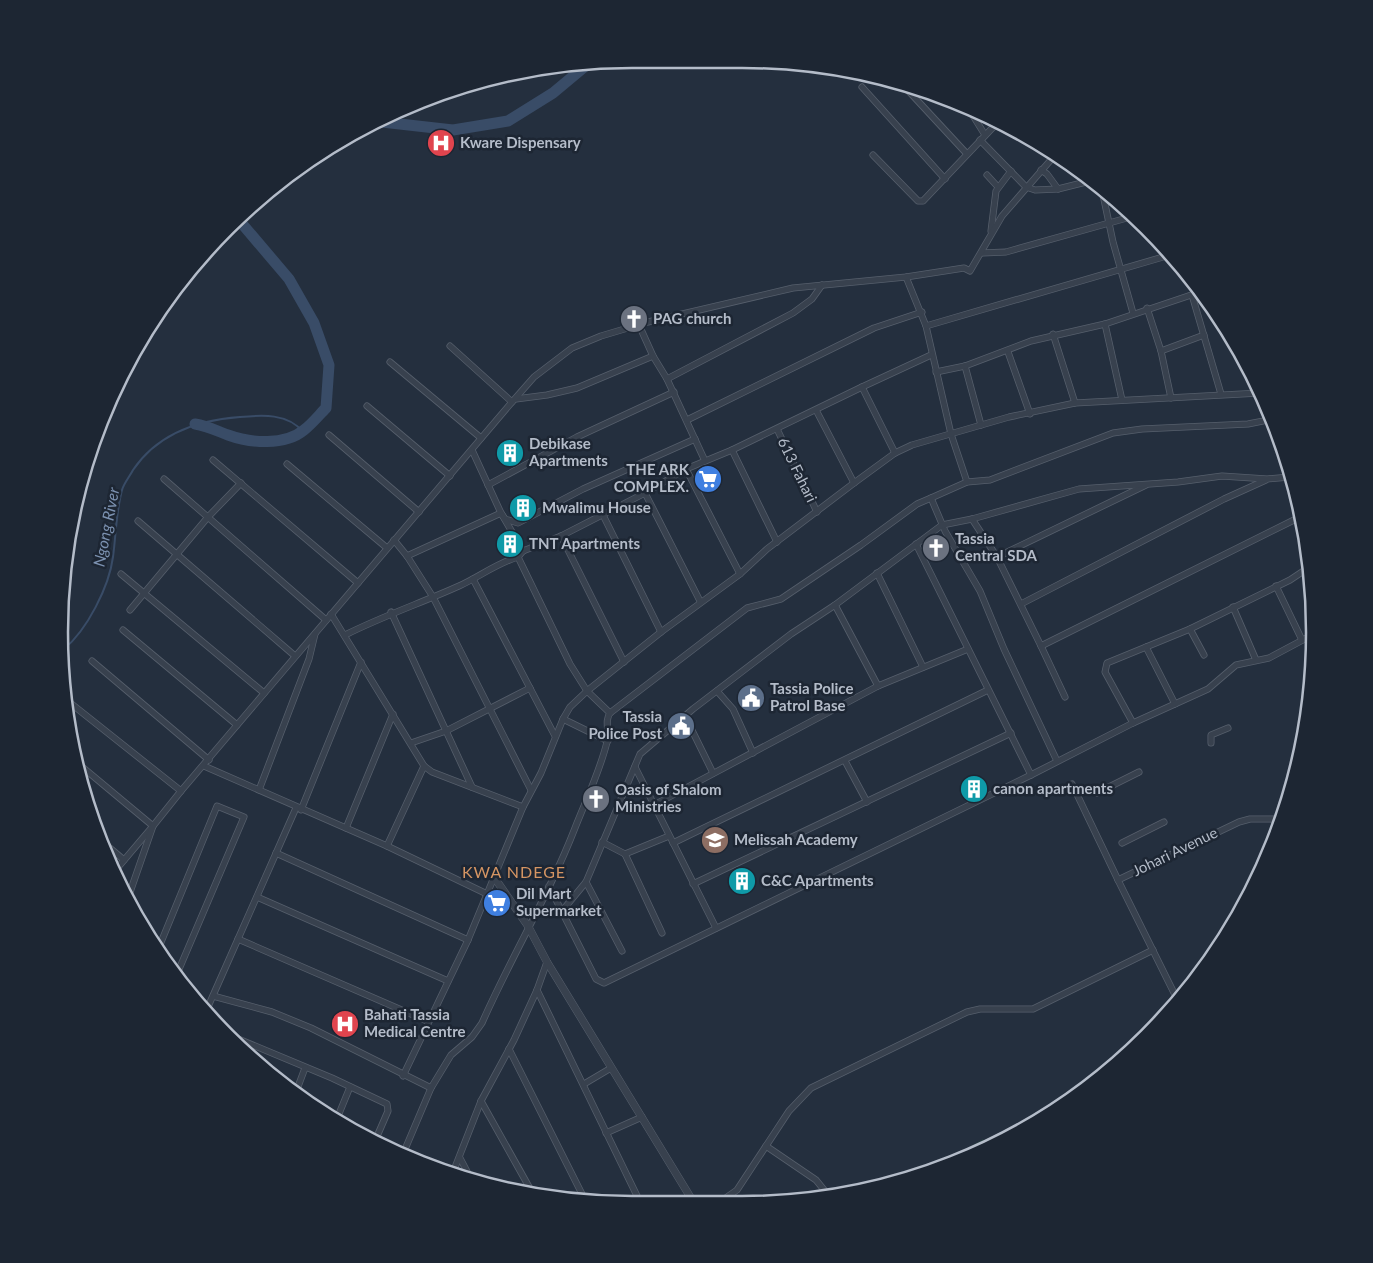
<svg xmlns="http://www.w3.org/2000/svg" width="1373" height="1263" viewBox="0 0 1373 1263" font-family="Lato,sans-serif">
  <rect width="100%" height="100%" fill="#242f3e"/>
  <polygon fill="#263c3f" points="983,1139 987,1146 960,1161 928,1171"/>
  <g fill="none" stroke-linecap="round" stroke-linejoin="round">
    <path stroke="#394c67" stroke-width="2" d="M64,649C87,630 109,587 113,557C116,535 116,512 122,490C124,483 130,476 133,470C158,433 198,420 240,417C262,415 288,413 303,432"/>
    <g stroke="#394c67" stroke-width="11">
      <polyline points="373,121 453,130 508,121 553,93 589,63"/>
      <path d="M195,424C208,426 217,431 228,435C250,443 285,446 304,430C312,424 319,415 326,408L329,365L314,323L289,279L238,219"/>
    </g>
    <defs>
      <g id="minor">
        <polyline points="903,85 967,154"/>
        <polyline points="862,87 945,179"/>
        <polyline points="967,106 985,135"/>
        <polyline points="980,140 1026,187 1035,190 1058,189"/>
        <polyline points="873,155 918,201 923,201 998,122"/>
        <polyline points="1041,170 1047,174 1058,189 1090,181"/>
        <polyline points="987,175 998,187"/>
        <polyline points="1102,190 1113,242 1133,313"/>
        <polyline points="991,231 996,191 1011,171"/>
        <polyline points="982,253 1006,252 1134,216"/>
        <polyline points="906,277 926,326 951,434 967,482"/>
        <polyline points="1192,295 1221,394"/>
        <polyline points="1147,308 1161,351 1171,398"/>
        <polyline points="1105,324 1122,400"/>
        <polyline points="639,325 653,356"/>
        <polyline points="926,326 1170,255"/>
        <polyline points="1053,334 1075,403"/>
        <polyline points="450,346 512,402"/>
        <polyline points="1161,351 1204,335"/>
        <polyline points="1008,352 1030,414"/>
        <polyline points="390,362 481,438"/>
        <polyline points="965,366 981,425"/>
        <polyline points="936,372 965,366 1031,341 1105,324 1200,292"/>
        <polyline points="667,379 793,313 812,299 822,285"/>
        <polyline points="862,387 931,355"/>
        <polyline points="516,399 547,395 577,388 653,356 667,379 705,461"/>
        <polyline points="367,406 450,476"/>
        <polyline points="816,410 854,483"/>
        <polyline points="687,420 874,328 922,312"/>
        <polyline points="777,429 817,512"/>
        <polyline points="329,435 419,512"/>
        <polyline points="472,450 501,513 505,519 518,523 583,489 695,439"/>
        <polyline points="732,450 777,542"/>
        <polyline points="213,460 358,583"/>
        <polyline points="287,464 387,548"/>
        <polyline points="686,469 740,574"/>
        <polyline points="164,479 326,620"/>
        <polyline points="488,485 577,437 674,392"/>
        <polyline points="645,493 700,601"/>
        <polyline points="931,498 945,531 980,591 1004,649 1057,761"/>
        <polyline points="603,515 661,632"/>
        <polyline points="972,519 997,557 1041,646 1302,516"/>
        <polyline points="138,521 295,656"/>
        <polyline points="561,536 624,662"/>
        <polyline points="394,540 407,556 433,597 531,790"/>
        <polyline points="916,544 1031,775"/>
        <polyline points="407,556 501,513 523,551"/>
        <polyline points="518,557 570,664 587,691 610,713"/>
        <polyline points="997,557 1146,485"/>
        <polyline points="877,573 923,667"/>
        <polyline points="121,574 264,693"/>
        <polyline points="473,579 555,736"/>
        <polyline points="1276,586 1302,640"/>
        <polyline points="1021,604 1224,499 1266,480"/>
        <polyline points="835,605 878,686"/>
        <polyline points="1233,607 1256,660"/>
        <polyline points="130,610 208,517 241,483"/>
        <polyline points="391,612 472,787"/>
        <polyline points="331,614 424,766 432,772 523,807"/>
        <polyline points="1190,629 1204,655"/>
        <polyline points="123,630 237,725"/>
        <path d="M345,635C383,616 421,603 459,586C479,577 497,563 518,557L523,551L561,536L645,493L686,469L732,450L862,387L895,453"/>
        <polyline points="1041,646 1065,697"/>
        <polyline points="1146,647 1175,704"/>
        <polyline points="92,661 209,760"/>
        <polyline points="717,691 733,709 753,753"/>
        <polyline points="69,702 181,791"/>
        <polyline points="685,716 713,773"/>
        <polyline points="563,719 608,741"/>
        <polyline points="1133,723 1208,689 1236,665 1269,658 1314,634"/>
        <polyline points="411,743 446,731 530,688"/>
        <polyline points="1211,743 1211,735 1228,728"/>
        <polyline points="75,761 153,826 114,872"/>
        <polyline points="845,761 867,802"/>
        <polyline points="204,766 387,846 487,894"/>
        <polyline points="635,767 716,928"/>
        <polyline points="1072,784 1118,880"/>
        <polyline points="259,790 309,659 315,634"/>
        <polyline points="1097,793 1139,772"/>
        <polyline points="654,805 878,686 968,649"/>
        <polyline points="301,810 361,662"/>
        <polyline points="346,828 393,714"/>
        <polyline points="98,838 124,860"/>
        <polyline points="602,842 625,854 669,836"/>
        <polyline points="673,843 988,690"/>
        <polyline points="1122,843 1164,822"/>
        <polyline points="387,846 424,766"/>
        <polyline points="276,853 468,940"/>
        <polyline points="625,854 662,933"/>
        <polyline points="586,882 622,951"/>
        <polyline points="693,884 1011,733"/>
        <polyline points="549,886 596,979 604,983 1031,775 1133,723 1105,672 1107,663 1190,629 1290,580 1308,568"/>
        <polyline points="257,897 448,981"/>
        <polyline points="128,898 153,826 181,791 512,402 534,377 572,348 601,336 648,322 793,288 906,277 964,268 970,271 1002,216 1056,154"/>
        <polyline points="562,911 586,882 640,754 693,709 791,634 835,605 942,525 972,519 1079,489 1178,482 1222,476 1267,479 1290,477"/>
        <polyline points="238,939 427,1021"/>
        <polyline points="157,952 217,806 244,817 177,974"/>
        <polyline points="537,990 640,1202"/>
        <polyline points="213,996 272,1012 311,1028 431,1088"/>
        <polyline points="1177,999 1118,880 1239,822 1250,819 1280,819"/>
        <polyline points="207,1009 296,808"/>
        <polyline points="231,1036 332,1078 387,1104 388,1111 375,1141"/>
        <polyline points="509,1049 585,1200"/>
        <polyline points="403,1076 468,940 523,807 541,773 563,719 570,707 587,691 661,632 740,574 767,549 854,483 895,453 912,445 1009,417 1075,403 1260,393"/>
        <polyline points="584,1084 611,1068"/>
        <polyline points="296,1092 305,1068"/>
        <polyline points="481,1101 533,1194"/>
        <polyline points="336,1121 350,1087"/>
        <polyline points="606,1133 642,1117"/>
        <polyline points="766,1146 816,1180 829,1196"/>
        <path d="M403,1154L431,1088L451,1055L472,1037L482,1023C511,957 549,895 575,828C586,800 600,771 607,742C610,733 604,721 610,713L747,608L781,599L861,545L917,504L931,498L967,482L990,480L1113,433L1142,429L1248,424L1273,419"/>
        <polyline points="460,1158 471,1179"/>
        <polyline points="452,1175 481,1101 514,1040 537,990 547,962"/>
        <polyline points="717,1204 737,1190 789,1111 811,1088 967,1012 980,1009 1033,1009 1153,950"/>
      </g>
      <polyline id="tertiary" points="494,877 528,926 547,962 694,1203"/>
    </defs>
    <use href="#minor" stroke="#565f6c" stroke-width="7"/>
    <use href="#tertiary" stroke="#565f6c" stroke-width="8"/>
    <use href="#minor" stroke="#38414e" stroke-width="5.5"/>
    <use href="#tertiary" stroke="#38414e" stroke-width="7"/>
  </g>
  <defs>
    <symbol id="hospital-disc" viewBox="-11 -11 22 22"><circle r="9.5" fill="#e0444e" stroke="#1d2633"/><path d="M-5-5h3v3.5h4V-5h3V5h-3V1.5h-4V5h-3Z" fill="#fff"/></symbol>
    <symbol id="church-disc" viewBox="-11 -11 22 22"><circle r="9.5" fill="#6b7280" stroke="#1d2633"/><path d="M-1.2-6h2.4v3.5h3.3v2.4h-3.3V6h-2.4V-.1h-3.3v-2.4h3.3Z" fill="#fff"/></symbol>
    <symbol id="building-disc" viewBox="-11 -11 22 22"><circle r="9.5" fill="#0f9aa8" stroke="#1d2633"/><path d="M-4-6H4V6H1V3H-1V6H-4ZM-2.5-4.3h1.7v1.8h-1.7ZM.8-4.3h1.7v1.8H.8ZM-2.5-1h1.7V.8h-1.7ZM.8-1h1.7V.8H.8Z" fill="#fff"/></symbol>
    <symbol id="supermarket-disc" viewBox="-11 -11 22 22"><circle r="9.5" fill="#3f7fe0" stroke="#1d2633"/><path d="M-6-5.5h2.5l.6 2H6L4.5 2H-2.5L-4.4-4H-6ZM-1.5 3.2a1.3 1.3 0 1 0 .1 0ZM3 3.2a1.3 1.3 0 1 0 .1 0Z" fill="#fff"/></symbol>
    <symbol id="civic-disc" viewBox="-11 -11 22 22"><circle r="9.5" fill="#5c6f8a" stroke="#1d2633"/><path d="M-.6-6.5H3V-4.5H.6V-3L4-1V1h2V6H-6V1h2V-1L-.6-3ZM-1.2 2.5V6h2.4V2.5Z" fill="#fff"/></symbol>
    <symbol id="school-disc" viewBox="-11 -11 22 22"><circle r="9.5" fill="#8d6e63" stroke="#1d2633"/><path d="M0-5L7-2L0 1L-7-2ZM-4 1L0 2.5L4 1V4Q0 6-4 4Z" fill="#fff"/></symbol>
  </defs>
  <g fill-rule="evenodd">
    <use href="#hospital-disc" x="425" y="127" width="32" height="32"/>
    <use href="#church-disc" x="618" y="303" width="32" height="32"/>
    <use href="#building-disc" x="494" y="437" width="32" height="32"/>
    <use href="#supermarket-disc" x="692" y="463" width="32" height="32"/>
    <use href="#building-disc" x="507" y="492" width="32" height="32"/>
    <use href="#building-disc" x="494" y="528" width="32" height="32"/>
    <use href="#church-disc" x="920" y="532" width="32" height="32"/>
    <use href="#civic-disc" x="735" y="682" width="32" height="32"/>
    <use href="#civic-disc" x="665" y="710" width="32" height="32"/>
    <use href="#building-disc" x="958" y="773" width="32" height="32"/>
    <use href="#church-disc" x="580" y="783" width="32" height="32"/>
    <use href="#school-disc" x="699" y="824" width="32" height="32"/>
    <use href="#building-disc" x="726" y="865" width="32" height="32"/>
    <use href="#supermarket-disc" x="481" y="887" width="32" height="32"/>
    <use href="#hospital-disc" x="329" y="1008" width="32" height="32"/>
  </g>
  <g text-anchor="middle" stroke-width="5" stroke-linejoin="round" paint-order="stroke">
    <g font-size="15" font-weight="bold" fill="#b4bcc9" stroke="#1d2633" text-anchor="start">
      <text x="460" y="148">Kware Dispensary</text>
      <text x="653" y="324">PAG church</text>
      <text x="529" y="449">Debikase<tspan x="529" dy="17">Apartments</tspan></text>
      <text x="689" y="475" text-anchor="end">THE ARK<tspan x="689" dy="17">COMPLEX.</tspan></text>
      <text x="542" y="513">Mwalimu House</text>
      <text x="955" y="544">Tassia<tspan x="955" dy="17">Central SDA</tspan></text>
      <text x="529" y="549">TNT Apartments</text>
      <text x="770" y="694">Tassia Police<tspan x="770" dy="17">Patrol Base</tspan></text>
      <text x="662" y="722" text-anchor="end">Tassia<tspan x="662" dy="17">Police Post</tspan></text>
      <text x="993" y="794">canon apartments</text>
      <text x="615" y="795">Oasis of Shalom<tspan x="615" dy="17">Ministries</tspan></text>
      <text x="734" y="845">Melissah Academy</text>
      <text x="761" y="886">C&amp;C Apartments</text>
      <text x="516" y="899">Dil Mart<tspan x="516" dy="17">Supermarket</tspan></text>
      <text x="364" y="1020">Bahati Tassia<tspan x="364" dy="17">Medical Centre</tspan></text>
    </g>
    <g font-size="15" fill="#b4bcc9" stroke="#1d2633">
      <text transform="translate(797 470) rotate(64)" y="5">613 Fahari</text>
      <text transform="translate(1175 852) rotate(-26)" y="5">Johari Avenue</text>
    </g>
    <g font-size="16" font-style="italic" fill="#7c92b1" stroke="#1d2633">
      <text transform="translate(106 527) rotate(-79)" y="6">Ngong River</text>
    </g>
    <g font-size="16" letter-spacing="1" fill="#d59563" stroke="#1d2633">
      <text x="514" y="878">KWA NDEGE</text>
    </g>
  </g>
  <path d="M0 0H1373V1263H0ZM632 68H742A564 564 0 0 1 1306 632V632A564 564 0 0 1 742 1196H632A564 564 0 0 1 68 632V632A564 564 0 0 1 632 68Z" fill="#1d2633" fill-rule="evenodd"/>
  <path fill="none" stroke="#b4bcc9" stroke-width="2.5" d="M632 68H742A564 564 0 0 1 1306 632V632A564 564 0 0 1 742 1196H632A564 564 0 0 1 68 632V632A564 564 0 0 1 632 68Z"/>
</svg>
